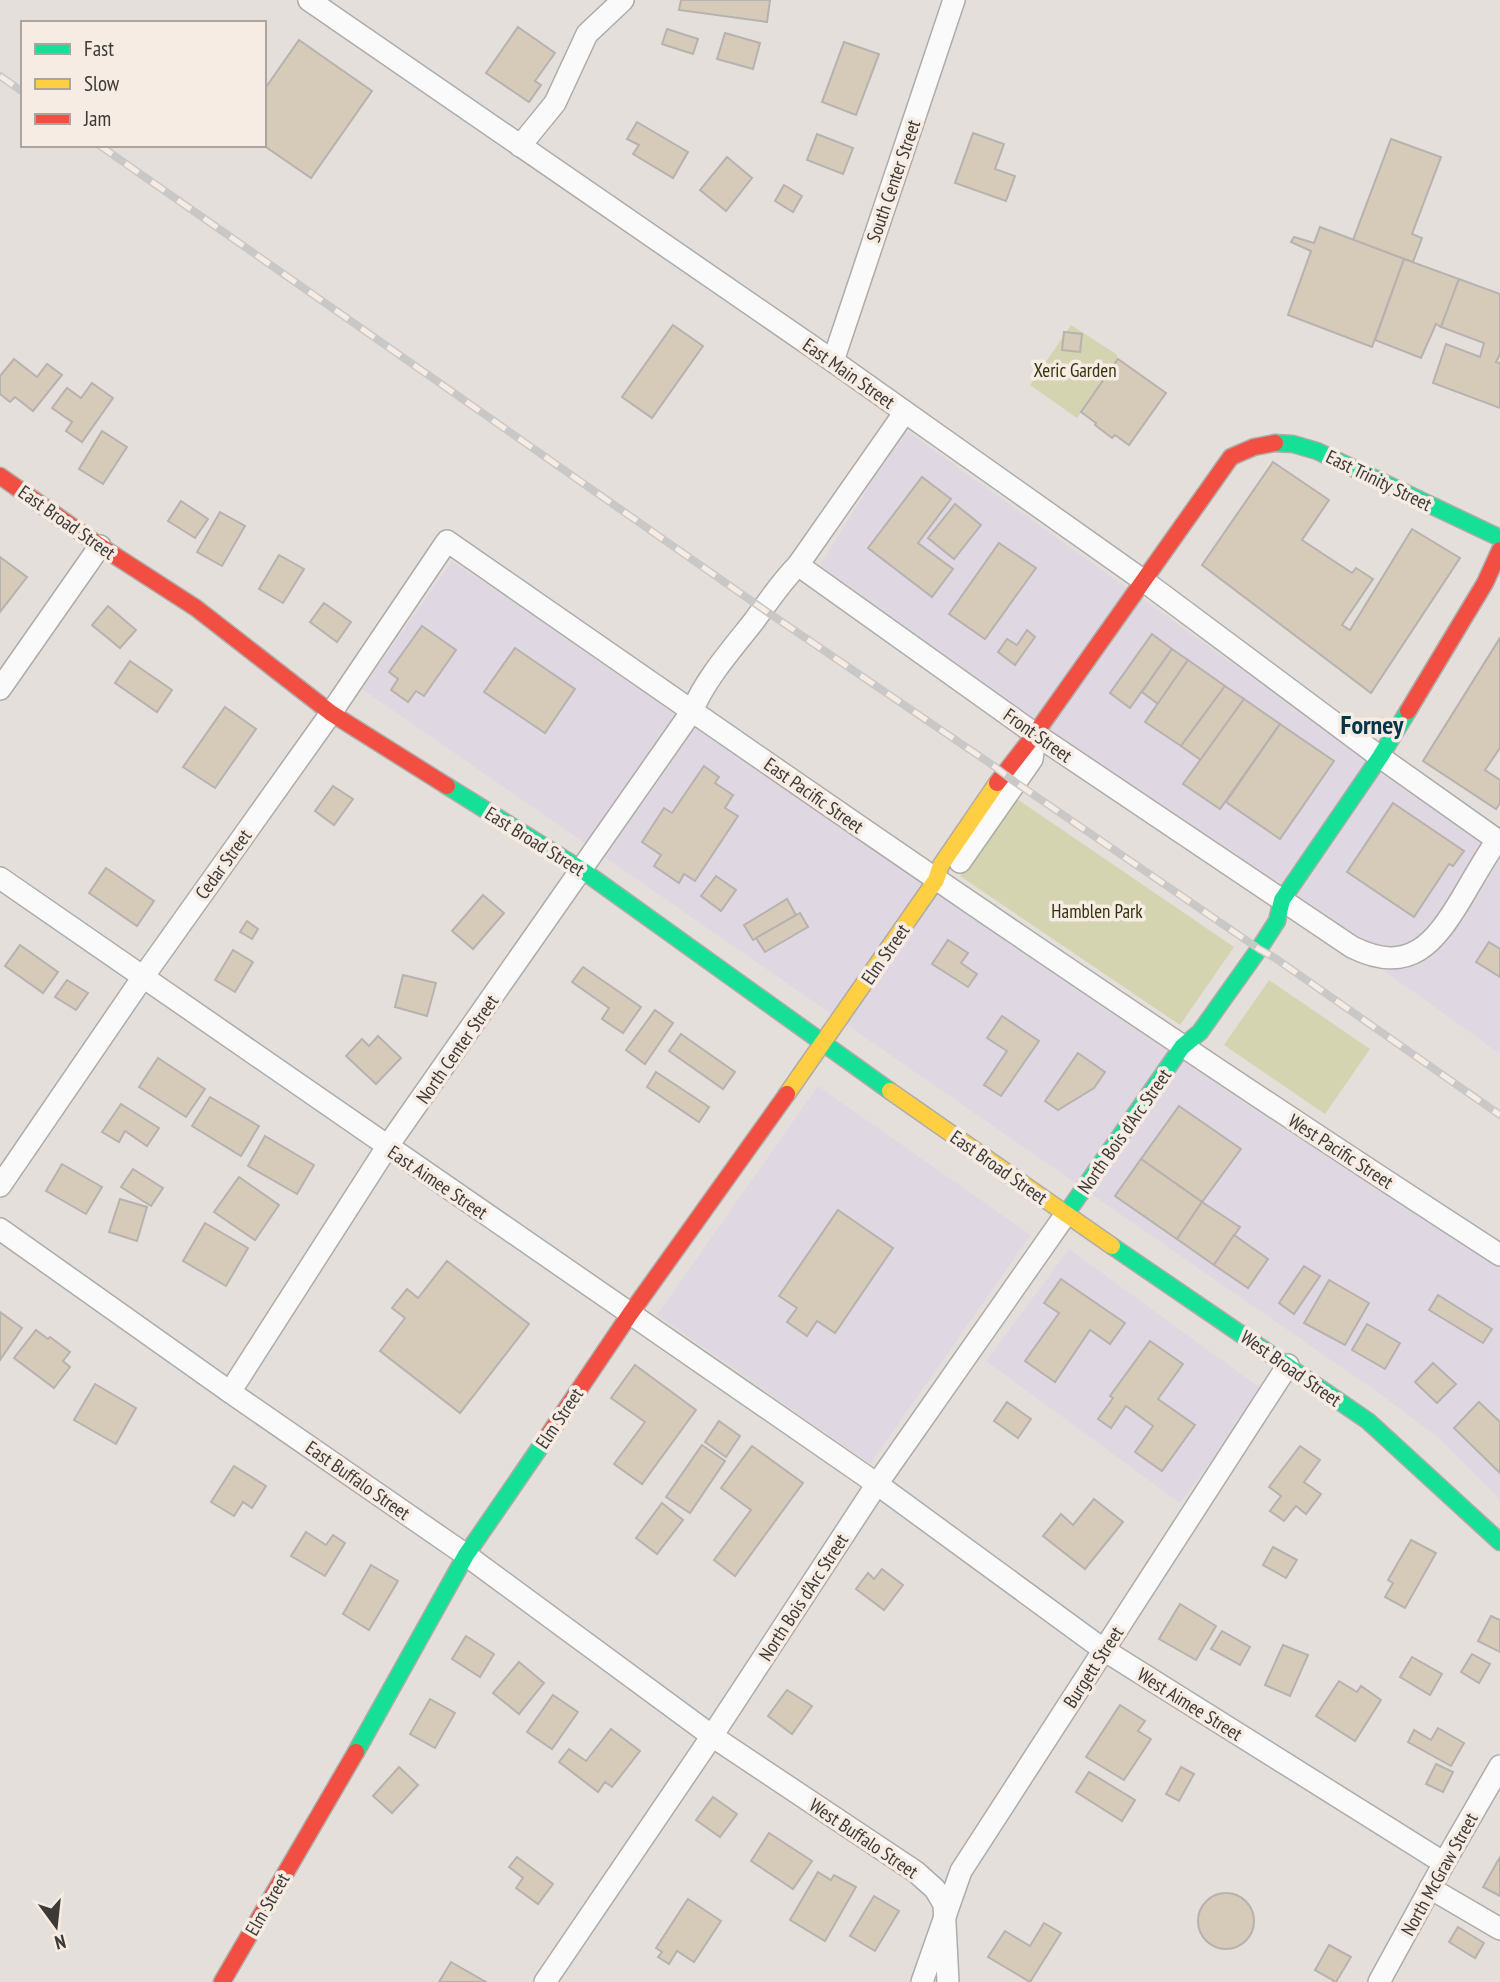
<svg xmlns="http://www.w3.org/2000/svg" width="1500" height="1982" viewBox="0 0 1500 1982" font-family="'PT Sans Narrow',sans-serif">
  <rect width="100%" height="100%" fill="#e4dfdb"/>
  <g fill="#dfd8e2">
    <polygon points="904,429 1500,854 1500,1054 820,566"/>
    <polygon points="452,561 1500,1265 1500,1499 1442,1441 1380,1394 362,689"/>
    <polygon points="818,1086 1031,1235 870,1464 657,1315"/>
    <polygon points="1069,1249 1263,1390 1180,1503 986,1361"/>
  </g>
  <g fill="#d4d4b1">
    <polygon points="1071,325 1116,354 1118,359 1077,418 1030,385"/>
    <polygon points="1014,797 1234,947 1180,1025 960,876"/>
    <polygon points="1269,980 1370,1049 1325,1114 1224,1045"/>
  </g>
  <g fill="#d6cab8" stroke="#b6b2af" stroke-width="2">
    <polygon points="681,0 770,0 767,22 679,10"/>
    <polygon points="518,27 555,53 535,81 541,85 529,102 486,73"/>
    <polygon points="667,29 698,39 693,54 662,44"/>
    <polygon points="725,33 760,43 753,69 717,59"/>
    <polygon points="299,40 372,91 311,178 263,145 264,90"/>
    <polygon points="844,42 879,54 856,115 822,102"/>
    <polygon points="637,122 688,152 673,178 633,154 639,145 627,139"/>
    <polygon points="973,133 1004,144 995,169 1015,176 1006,201 955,183"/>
    <polygon points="817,134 853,148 843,174 807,160"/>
    <polygon points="1391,139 1441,157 1412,234 1422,238 1413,262 1353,240"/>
    <polygon points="727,157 752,178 726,211 700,190"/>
    <polygon points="784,185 802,196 793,212 775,201"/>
    <polygon points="1320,227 1404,259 1372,347 1288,315 1311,251 1291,242 1294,237 1314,243"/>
    <polygon points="1404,259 1459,279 1441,327 1436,324 1421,358 1375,340"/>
    <polygon points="1459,279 1500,294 1500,354 1496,362 1500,363 1500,408 1433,383 1446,344 1480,357 1484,343 1441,327"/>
    <polygon points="673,325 703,346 652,418 622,397"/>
    <polygon points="1064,332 1082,334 1080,352 1062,350"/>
    <polygon points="14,359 37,377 47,364 62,375 33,411 15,397 10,402 0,394 0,376"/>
    <polygon points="1118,359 1166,393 1129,445 1115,435 1112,438 1095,425 1096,423 1081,412"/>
    <polygon points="92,383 113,398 82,442 66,431 72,422 52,408 67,388 81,398"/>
    <polygon points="102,431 127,447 103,484 79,469"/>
    <polygon points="1273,462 1329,500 1302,540 1352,573 1356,568 1373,579 1342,625 1350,630 1412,529 1460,558 1371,693 1202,565"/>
    <polygon points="922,477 951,499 918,543 953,569 932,597 868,548"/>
    <polygon points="181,501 208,519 195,538 168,521"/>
    <polygon points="955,504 981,525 954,559 928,538"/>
    <polygon points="220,512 245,526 222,566 197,552"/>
    <polygon points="999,543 1036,568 985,639 949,614"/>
    <polygon points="279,555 304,569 283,603 259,589"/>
    <polygon points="0,557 27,577 0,612"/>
    <polygon points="324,603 351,622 337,642 310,622"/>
    <polygon points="108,606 136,630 120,648 92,625"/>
    <polygon points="422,626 456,650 424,696 416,691 408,702 391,690 398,679 389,672"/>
    <polygon points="1027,630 1035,637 1015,665 998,652 1007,639 1017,645"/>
    <polygon points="1152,634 1172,649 1130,708 1110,693"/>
    <polygon points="1500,638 1500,748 1485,770 1500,780 1500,803 1496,809 1423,761"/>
    <polygon points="515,648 575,689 545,733 484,692"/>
    <polygon points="1172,649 1188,660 1158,704 1142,692"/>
    <polygon points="1188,660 1225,686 1181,746 1145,722"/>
    <polygon points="130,661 172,690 157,712 115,683"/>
    <polygon points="1225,686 1244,699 1201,760 1181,746"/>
    <polygon points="1244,699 1280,724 1220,809 1183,784"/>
    <polygon points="225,707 256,729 215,788 183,767"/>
    <polygon points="1280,724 1334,761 1280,839 1226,802"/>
    <polygon points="704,766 719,777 715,783 733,795 725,808 738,816 695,881 684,874 679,883 654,866 661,855 642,842 664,808 672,813"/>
    <polygon points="333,786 353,799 334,825 315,811"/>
    <polygon points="1393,803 1464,851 1453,866 1449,864 1414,917 1347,872"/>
    <polygon points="106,868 154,901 137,926 89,893"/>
    <polygon points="716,876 736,890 721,911 701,896"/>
    <polygon points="483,895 504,913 473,949 452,931"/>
    <polygon points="787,899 796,915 753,940 744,925"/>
    <polygon points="800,913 808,927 765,952 756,938"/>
    <polygon points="247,921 258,929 252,939 240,932"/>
    <polygon points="948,940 968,953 961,963 977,974 968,987 932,964"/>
    <polygon points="1489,942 1500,949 1500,977 1476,962"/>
    <polygon points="20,945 58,972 43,993 5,966"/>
    <polygon points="233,950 253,962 235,992 215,980"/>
    <polygon points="583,967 641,1007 623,1033 602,1019 609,1008 572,982"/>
    <polygon points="403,975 436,983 427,1016 395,1007"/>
    <polygon points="67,980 88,993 76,1010 55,997"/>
    <polygon points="655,1010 673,1023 645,1064 626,1050"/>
    <polygon points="1002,1016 1039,1041 1001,1096 984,1085 1007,1051 987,1038"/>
    <polygon points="681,1034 735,1072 723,1089 669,1051"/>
    <polygon points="378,1036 401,1058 376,1084 346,1056 362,1039 369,1046"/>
    <polygon points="1078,1053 1105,1072 1094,1088 1058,1110 1045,1101"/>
    <polygon points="158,1058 205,1089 186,1117 139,1087"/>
    <polygon points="656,1072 709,1107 699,1122 647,1087"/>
    <polygon points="210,1097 259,1126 241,1156 192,1126"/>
    <polygon points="121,1104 159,1128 147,1146 125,1131 119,1142 102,1132"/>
    <polygon points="1179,1106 1241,1149 1202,1202 1141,1159"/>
    <polygon points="265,1136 314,1165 297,1194 248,1166"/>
    <polygon points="1141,1159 1202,1202 1177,1239 1115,1196"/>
    <polygon points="62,1164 102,1187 86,1214 46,1191"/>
    <polygon points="133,1169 163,1188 151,1206 121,1187"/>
    <polygon points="239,1177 279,1205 255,1240 214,1212"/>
    <polygon points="120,1199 147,1207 137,1241 109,1232"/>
    <polygon points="1202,1202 1240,1227 1214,1265 1177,1239"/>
    <polygon points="838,1210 893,1248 835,1333 817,1321 807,1336 787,1322 797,1308 779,1296"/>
    <polygon points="205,1223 248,1248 226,1286 183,1261"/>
    <polygon points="1234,1235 1268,1259 1248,1288 1214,1265"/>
    <polygon points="447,1261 529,1324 460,1413 380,1351 405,1318 392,1308 407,1289 418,1298"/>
    <polygon points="1304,1266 1320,1276 1294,1314 1279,1303"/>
    <polygon points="1061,1279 1125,1323 1110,1344 1090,1330 1055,1382 1025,1361 1059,1313 1044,1303"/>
    <polygon points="1329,1280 1369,1303 1345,1345 1304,1323"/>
    <polygon points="1438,1295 1492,1329 1483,1343 1429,1310"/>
    <polygon points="0,1312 22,1328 0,1360"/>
    <polygon points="1367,1324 1400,1343 1385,1369 1352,1350"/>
    <polygon points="36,1330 48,1339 50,1337 70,1352 63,1361 70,1367 54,1388 14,1358"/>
    <polygon points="1150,1341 1183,1364 1158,1399 1195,1425 1162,1471 1135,1452 1153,1426 1126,1406 1111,1428 1098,1419 1113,1398 1110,1396"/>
    <polygon points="1433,1363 1456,1384 1437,1403 1415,1382"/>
    <polygon points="635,1365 696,1410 642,1484 614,1464 645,1422 611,1398"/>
    <polygon points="95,1384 136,1408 116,1444 74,1420"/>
    <polygon points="1007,1402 1031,1419 1018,1438 994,1421"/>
    <polygon points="1479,1402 1500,1422 1500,1473 1454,1428"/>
    <polygon points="719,1421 740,1436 726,1457 705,1442"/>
    <polygon points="702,1445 725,1461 690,1513 666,1497"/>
    <polygon points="752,1446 803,1483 735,1576 714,1560 751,1510 721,1488"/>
    <polygon points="1300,1446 1320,1460 1304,1482 1321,1494 1306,1514 1296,1506 1284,1521 1270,1511 1281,1496 1269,1487"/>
    <polygon points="234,1466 266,1486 252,1508 243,1502 234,1516 211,1502"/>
    <polygon points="1094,1499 1123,1522 1085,1569 1043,1536 1061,1514 1073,1525"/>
    <polygon points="662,1503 683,1520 657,1554 636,1538"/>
    <polygon points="306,1532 326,1545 333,1535 345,1543 325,1576 291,1556"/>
    <polygon points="1411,1540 1436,1553 1405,1608 1385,1597 1393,1583 1388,1580"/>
    <polygon points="1273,1547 1297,1560 1286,1578 1263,1565"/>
    <polygon points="371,1565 398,1581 369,1630 343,1614"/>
    <polygon points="882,1569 903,1585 884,1610 856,1589 868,1573 874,1579"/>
    <polygon points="1180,1604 1216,1626 1196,1660 1159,1639"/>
    <polygon points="1491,1616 1500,1620 1500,1652 1478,1641"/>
    <polygon points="1222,1631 1250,1647 1240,1665 1211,1649"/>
    <polygon points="466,1636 494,1654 480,1677 452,1659"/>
    <polygon points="1283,1645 1308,1655 1290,1696 1265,1685"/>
    <polygon points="1472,1654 1490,1664 1479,1683 1461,1672"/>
    <polygon points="1412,1657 1442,1674 1430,1695 1400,1677"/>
    <polygon points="519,1662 544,1683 519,1714 493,1693"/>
    <polygon points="1339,1681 1357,1692 1361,1686 1381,1700 1355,1741 1316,1716"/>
    <polygon points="787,1690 812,1706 792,1734 768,1716"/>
    <polygon points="553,1695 578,1712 552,1749 527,1732"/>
    <polygon points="430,1699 455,1713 435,1748 410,1734"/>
    <polygon points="1120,1705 1145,1721 1138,1731 1151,1739 1124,1780 1086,1757"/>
    <polygon points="1438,1728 1464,1743 1451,1766 1408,1742 1414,1730 1431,1740"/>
    <polygon points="611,1729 640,1751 612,1787 605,1782 598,1792 559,1762 569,1749 586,1761"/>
    <polygon points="1436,1764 1453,1772 1443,1792 1426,1784"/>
    <polygon points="399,1767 418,1785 392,1813 373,1796"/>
    <polygon points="1181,1767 1194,1774 1179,1801 1166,1794"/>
    <polygon points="1089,1772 1135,1800 1122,1821 1076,1792"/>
    <polygon points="713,1797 737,1814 720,1837 696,1820"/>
    <polygon points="769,1833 812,1861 793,1889 751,1861"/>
    <polygon points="517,1857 553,1884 538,1904 516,1888 523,1878 509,1867"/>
    <polygon points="1500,1857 1500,1896 1483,1887"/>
    <polygon points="818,1872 831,1880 834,1875 856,1887 825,1941 790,1920"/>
    <circle cx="1226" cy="1921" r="28"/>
    <polygon points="874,1896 899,1911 875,1951 850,1936"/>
    <polygon points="688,1899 721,1921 694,1962 677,1951 669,1964 658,1957 662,1952 656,1948"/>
    <polygon points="1044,1923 1061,1933 1030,1982 988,1957 1005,1931 1030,1946"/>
    <polygon points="1458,1927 1484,1943 1475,1958 1449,1942"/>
    <polygon points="1329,1945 1351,1957 1336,1982 1315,1970"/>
    <polygon points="451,1962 486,1982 439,1982"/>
  </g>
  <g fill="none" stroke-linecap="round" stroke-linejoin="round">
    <defs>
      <g id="street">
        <polyline points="309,0 833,361 1144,581 1380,757 1500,842"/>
        <polyline points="520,146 555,103 587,34 623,0"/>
        <polyline points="833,361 954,0"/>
        <path d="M798,565L1035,734L1352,947C1410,976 1435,943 1463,896C1474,877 1485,858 1497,840"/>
        <polyline points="0,689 100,546"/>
        <polyline points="960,862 1032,759 1034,745"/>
        <polyline points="0,878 877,1484 1104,1650 1444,1863"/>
        <path d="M0,1186L143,977L331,713L447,541C795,783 1144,1025 1500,1255"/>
        <polyline points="0,1229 230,1392 466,1555 712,1736 916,1872 935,1889 944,1904 948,1982"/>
        <path d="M230,1392L387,1147L692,711C706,678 732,649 754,621C768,602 781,582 798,565L905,412"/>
        <polyline points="1430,1888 1500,1929"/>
        <polyline points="545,1982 712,1736 877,1484 1066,1214"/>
        <polyline points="922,1982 961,1871 1288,1365"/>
        <polyline points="1379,1982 1444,1863 1500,1766"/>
      </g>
      <g id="fast">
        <polyline points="1275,443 1293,444 1317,451 1500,538"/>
        <polyline points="447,786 582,870 890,1091"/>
        <polyline points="1066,1214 1182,1047 1200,1032 1259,949 1277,921 1282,900 1380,757 1408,711"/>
        <polyline points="1112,1246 1368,1421 1500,1542"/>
        <polyline points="356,1752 466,1555 545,1440"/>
      </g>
      <g id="slow">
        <polyline points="890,1091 1112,1246"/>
        <polyline points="787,1094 936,880 941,865 997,783"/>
      </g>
      <g id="jam">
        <polyline points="0,476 100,546 196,608 331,713 447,786"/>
        <polyline points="1408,711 1485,583 1500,550"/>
        <polyline points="997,783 1035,734 1231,457 1254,447 1275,443"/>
        <polyline points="545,1440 630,1314 787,1094"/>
        <polyline points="222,1982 356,1752"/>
      </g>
    </defs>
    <use href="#street" stroke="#afaba8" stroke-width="24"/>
    <use href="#fast" stroke="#afaba8" stroke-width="19"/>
    <use href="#slow" stroke="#afaba8" stroke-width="19"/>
    <use href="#jam" stroke="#afaba8" stroke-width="19"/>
    <use href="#street" stroke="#fbfafa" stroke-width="21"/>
    <use href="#fast" stroke="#16e098" stroke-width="16"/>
    <use href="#slow" stroke="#ffcf43" stroke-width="16"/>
    <use href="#jam" stroke="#f24e42" stroke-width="16"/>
    <defs>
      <g id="rail">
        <polyline points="0,76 23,92"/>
        <polyline points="99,145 763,609 991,764 1015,782 1259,949 1275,958 1500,1115"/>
      </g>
    </defs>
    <use href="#rail" stroke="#cac8c7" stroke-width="8"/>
    <use href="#rail" stroke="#f6ece4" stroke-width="5" stroke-dasharray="16" stroke-linecap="butt"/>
  </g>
  <g text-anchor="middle" stroke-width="7" stroke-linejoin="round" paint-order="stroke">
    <g font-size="19" fill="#3d3936" stroke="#f6ece4">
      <text transform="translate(893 181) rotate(-71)" y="7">South Center Street</text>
      <text transform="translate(849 373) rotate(35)" y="7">East Main Street</text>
      <text transform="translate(1379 480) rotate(26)" y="7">East Trinity Street</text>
      <text transform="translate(67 522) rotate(35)" y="7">East Broad Street</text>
      <text transform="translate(1038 735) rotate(35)" y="7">Front Street</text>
      <text transform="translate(814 795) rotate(35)" y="7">East Pacific Street</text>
      <text transform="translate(535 841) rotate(32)" y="7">East Broad Street</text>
      <text transform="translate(223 864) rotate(-54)" y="7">Cedar Street</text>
      <text transform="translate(885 954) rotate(-55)" y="7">Elm Street</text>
      <text transform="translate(457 1049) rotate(-55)" y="7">North Center Street</text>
      <text transform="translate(1124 1131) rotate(-55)" y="7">North Bois d'Arc Street</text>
      <text transform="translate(1341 1151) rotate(33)" y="7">West Pacific Street</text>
      <text transform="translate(999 1167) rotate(35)" y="7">East Broad Street</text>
      <text transform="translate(438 1182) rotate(34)" y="7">East Aimee Street</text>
      <text transform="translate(1291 1368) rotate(35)" y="7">West Broad Street</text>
      <text transform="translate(559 1418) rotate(-56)" y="7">Elm Street</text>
      <text transform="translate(358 1480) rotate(35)" y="7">East Buffalo Street</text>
      <text transform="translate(803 1597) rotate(-57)" y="7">North Bois d’Arc Street</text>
      <text transform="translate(1093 1667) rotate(-57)" y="7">Burgett Street</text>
      <text transform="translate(1190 1704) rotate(32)" y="7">West Aimee Street</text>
      <text transform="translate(864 1838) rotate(34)" y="7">West Buffalo Street</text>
      <text transform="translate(1439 1874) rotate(-61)" y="7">North McGraw Street</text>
      <text transform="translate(267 1904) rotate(-60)" y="7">Elm Street</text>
    </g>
    <g font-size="19" fill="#32330c" stroke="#f6ece4">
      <text x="1075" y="377">Xeric Garden</text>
      <text x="1097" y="918">Hamblen Park</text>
    </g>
    <g font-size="26" font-weight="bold" fill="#013548" stroke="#f6ece4">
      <text x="1372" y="734">Forney</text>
    </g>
  </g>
  <rect x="21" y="21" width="245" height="126" fill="#f6ece4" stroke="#aca49e" stroke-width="2"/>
  <rect x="35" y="44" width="35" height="10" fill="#16e098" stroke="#aca49e" stroke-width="2"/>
  <text x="84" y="56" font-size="21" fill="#3d3936">Fast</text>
  <rect x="35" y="79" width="35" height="10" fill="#ffcf43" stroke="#aca49e" stroke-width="2"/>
  <text x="84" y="91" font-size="21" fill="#3d3936">Slow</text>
  <rect x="35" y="114" width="35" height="10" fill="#f24e42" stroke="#aca49e" stroke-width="2"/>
  <text x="84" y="126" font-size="21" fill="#3d3936">Jam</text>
  <g transform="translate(56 1926) rotate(165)" stroke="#f6ece4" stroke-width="5" paint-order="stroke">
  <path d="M0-5L12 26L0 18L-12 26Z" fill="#3d3936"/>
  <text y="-10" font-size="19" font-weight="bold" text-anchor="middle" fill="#3d3936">N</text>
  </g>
</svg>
